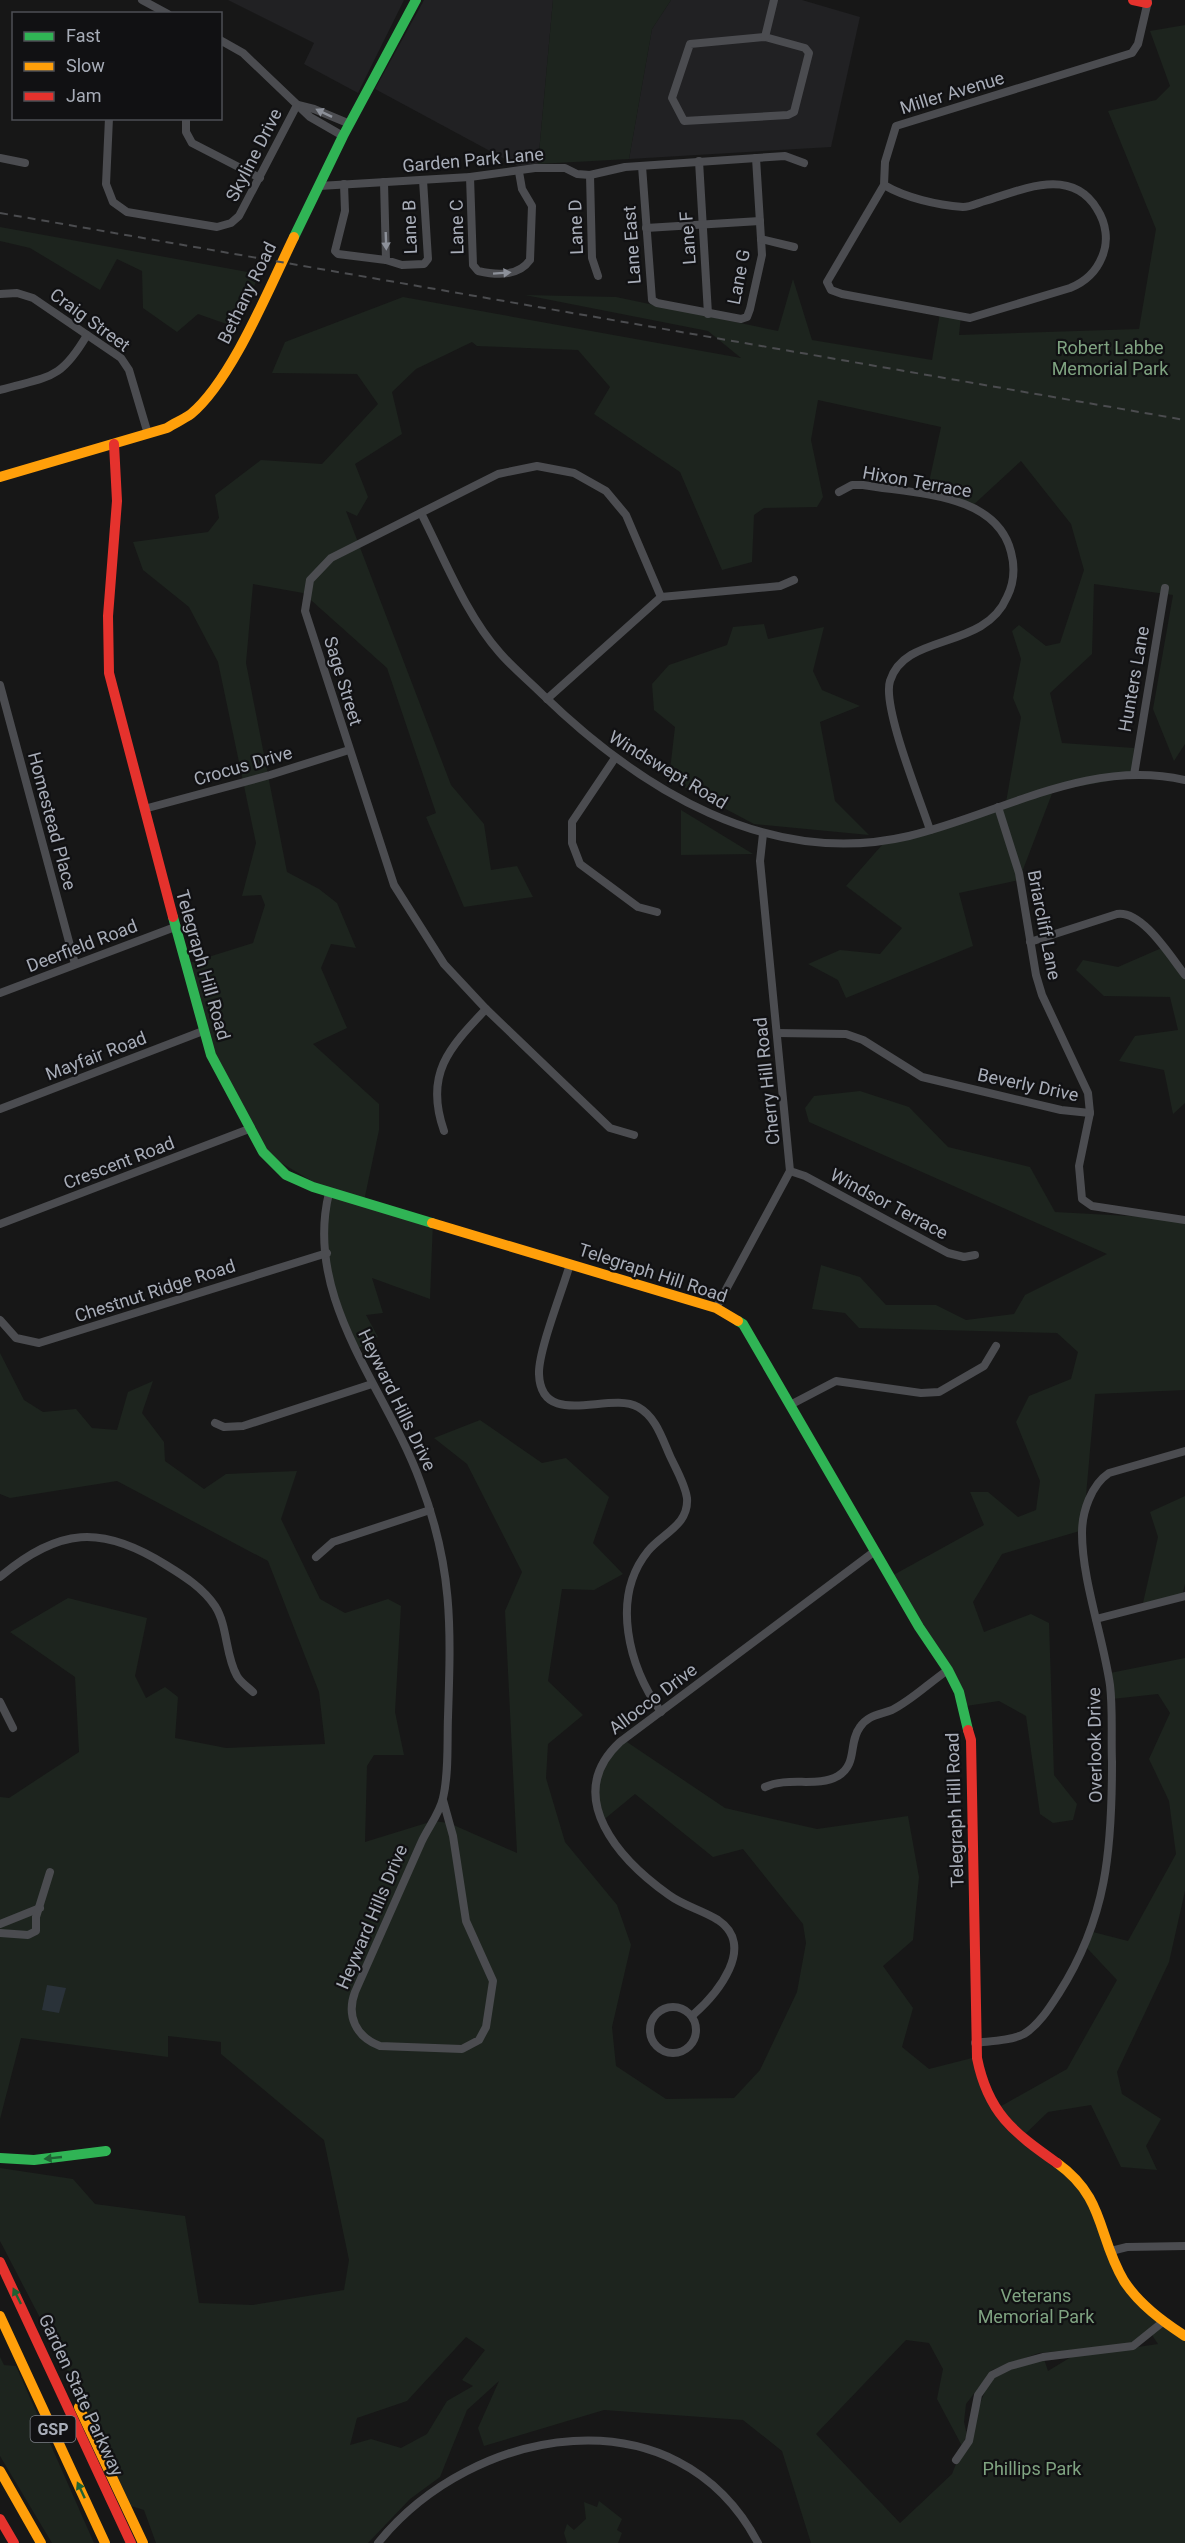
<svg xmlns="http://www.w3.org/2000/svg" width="1185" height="2543" viewBox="0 0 1185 2543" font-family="Roboto,sans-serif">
  <rect width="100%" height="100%" fill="#171717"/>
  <g fill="#212123">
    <polygon points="228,0 404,0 358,93 304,64 314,43"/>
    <polygon points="424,0 553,0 538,164 518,166 375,89"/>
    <polygon points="671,0 802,0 860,17 831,147 629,159 652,29"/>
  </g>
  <g fill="#1d241e" fill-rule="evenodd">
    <polygon points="553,0 671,0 652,29 629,159 538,164"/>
    <polygon points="1185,25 1185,744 1174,761 1153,709 1173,595 1094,584 1092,654 1050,693 1062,743 1134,748 1132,777 1053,791 1019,880 959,893 973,946 846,998 838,980 808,964 840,950 880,954 902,928 846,886 889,837 1005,808 1021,717 1013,698 1021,659 1012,631 1019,625 1046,646 1060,643 1084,570 1071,524 1021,461 970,508 926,496 941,427 818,400 811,440 823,497 817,507 764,508 754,515 752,562 722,570 680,472 594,414 610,387 578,350 477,346 472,342 416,369 392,392 402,434 355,464 368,497 357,516 346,511 451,785 484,824 491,870 517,866 533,897 464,907 426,817 436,813 387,668 303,593 253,584 246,663 287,872 319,889 337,903 356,948 331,944 321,968 347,1028 313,1044 379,1104 379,1130 364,1201 433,1221 430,1299 372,1278 383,1313 366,1315 378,1337 355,1350 329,1273 325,1189 258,1149 207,1041 186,964 253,943 265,905 261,895 242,896 256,843 218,662 189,607 143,570 133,542 208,532 219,518 215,495 261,460 322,464 378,404 357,374 272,373 285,342 403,297 741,358 708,331 525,295 616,297 778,331 793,279 812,340 932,360 940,313 961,316 959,335 1139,329 1156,229 1108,111 1156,100 1170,86 1150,31"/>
    <polygon points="0,227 259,274 238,328 198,314 177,332 143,308 142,271 117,259 100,290 30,248 0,241"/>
    <polygon points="764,624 768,639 824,627 813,671 822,690 860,706 820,722 835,801 869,835 754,824 669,779 675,727 654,710 652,684 669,665 727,645 733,627"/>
    <polygon points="681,810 753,854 681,855"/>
    <polygon points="1164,947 1185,972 1185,1103 1173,1114 1164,1070 1119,1061 1135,1036 1178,1030 1170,997 1104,996 1076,970 1083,960 1118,967"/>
    <polygon points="860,1091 909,1107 948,1147 1030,1167 1055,1212 1185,1219 1185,1390 1095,1394 1083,1530 1002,1554 973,1602 984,1632 1031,1614 1049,1623 1054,1775 1077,1804 1073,1820 1053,1823 1040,1814 1026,1716 999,1701 966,1706 888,1578 984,1525 970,1492 988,1492 1018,1517 1036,1510 1040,1481 1016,1422 1029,1396 1071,1379 1078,1352 1057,1333 859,1328 845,1313 812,1309 821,1265 860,1277 886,1305 936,1305 966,1320 1014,1314 1025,1295 1107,1254 809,1122 805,1108 814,1096"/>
    <path d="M0,1353L24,1400L43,1412L76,1409L92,1428L117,1430L128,1392L153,1381L142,1413L164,1442L165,1461L204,1489L226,1474L297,1471L281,1519L320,1599L345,1613L388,1599L401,1606L395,1712L404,1755H374L367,1766L365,1842L433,1821L449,1823L517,1853L505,1611L522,1572L467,1464L434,1438L480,1420L542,1463L566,1458L609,1497L593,1543L623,1574L594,1590L562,1589L548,1681L583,1715L548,1744L546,1778L565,1842L617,1905L631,1945L612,2027L616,2066L666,2099L734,2098L760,2070L797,1992L806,1943L803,1924L743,1849L713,1857L635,1794L601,1822L597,1773L624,1740L725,1808L817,1829L908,1816L919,1877L913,1940L883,1966L913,2008L902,2047L929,2069L976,2057L996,2109L1067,2069L1117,1980L1086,1947L1093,1932L1128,1941L1176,1854L1169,1801L1149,1759L1170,1713L1158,1694L1112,1699L1110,1673L1185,1658V1891L1169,1962L1117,2072L1122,2094L1161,2119L1146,2146L1157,2170L1121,2167L1091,2105L1048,2112L1021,2138L1092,2198L1128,2286L1185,2336V2543H811L782,2451L743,2420L604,2410L484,2446L478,2428L499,2381L467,2410L440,2477L410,2499L368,2543H156L144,2510L131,2506L74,2383L0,2241V2168L73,2179L95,2204L185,2216L199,2303L253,2305L344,2290L349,2260L324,2140L221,2054V2042L168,2036V2057L21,2038L0,2119V1797L9,1798L79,1752L75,1677L10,1632L68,1598L147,1618L135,1676L146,1698L165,1687L178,1697L175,1738L226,1748L325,1744L319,1692L268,1561L117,1481L10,1498L0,1494ZM1150,2332L1158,2344L1071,2357L1048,2371L1043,2356L993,2371L952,2474L900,2523L816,2434L906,2340L929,2343L943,2369L937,2399L962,2446L967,2435L964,2422L966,2404L992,2370L1039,2353L1134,2344ZM466,2337L485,2350L462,2380L473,2386L447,2401L427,2434L401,2448L371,2439L350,2445L357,2418L407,2401Z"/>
    <polygon points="1185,1496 1185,1584 1182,1596 1143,1603 1158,1537 1150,1512"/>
    <polygon points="0,2357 4,2365 16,2366 94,2543 52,2543 0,2456"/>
    <polygon points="599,2501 622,2519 617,2530 622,2533 618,2543 567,2543 564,2533 567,2524 574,2530 586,2519 584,2502 597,2507"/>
  </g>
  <polygon fill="#2a3239" points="47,1985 66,1988 59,2013 42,2010"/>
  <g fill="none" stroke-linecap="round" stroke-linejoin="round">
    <g stroke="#4b4c50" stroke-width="8">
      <polyline points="142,0 168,14"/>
      <polygon points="765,37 805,48 809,53 794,112 788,115 684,121 672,98 690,44"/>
      <polyline points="765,37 774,0"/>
      <polyline points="220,40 243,53 310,117 343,136"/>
      <polyline points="298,105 314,109 350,124"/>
      <polyline points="109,118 106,184 113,202 127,212 217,227 231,223 239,216 297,105"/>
      <polyline points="186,118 186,132 192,143 260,178"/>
      <polyline points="0,158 25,163"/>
      <polyline points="699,161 708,314"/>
      <polyline points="642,166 652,300 657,303 741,319 747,317 750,309 762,255 756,158"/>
      <polyline points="590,175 592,258 598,276"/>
      <path d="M470,177L473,265L478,271C496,275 518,277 530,260L532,206L522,189L519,172"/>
      <polyline points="384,182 386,260 402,265 424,264 428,259 423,180"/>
      <polyline points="344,184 345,211 335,251 338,254 386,260"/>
      <path d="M884,185C906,198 937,205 963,207C970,207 978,203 985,201C1022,190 1071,166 1097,209C1106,223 1109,241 1102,257C1096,272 1085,282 1070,288L970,318L842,294L831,290L827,282L884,185L885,162L896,126L1132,53L1138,44L1148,1"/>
      <polyline points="319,186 470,177 535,168 565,168 577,174 590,175 625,167 785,156 804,163"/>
      <polyline points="646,228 760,221"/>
      <polyline points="761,239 794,247"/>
      <polyline points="0,294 17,293 33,298 121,358 129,370 148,434"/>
      <path d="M0,390C49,376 60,381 87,335"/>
      <path d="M839,492L852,485H863C913,494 996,492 1011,552C1015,567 1014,583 1007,597C984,651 905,632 890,681C882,707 920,799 930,830"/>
      <path d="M421,513C444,558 466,615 500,653C513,668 529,681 543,695C640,789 768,869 909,836C1001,814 1087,758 1185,780"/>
      <polyline points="0,685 75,964"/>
      <polyline points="547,699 661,597 780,586 794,580"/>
      <polyline points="615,758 572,822 572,843 580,864 638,907 657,912"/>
      <polyline points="1134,775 1165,588"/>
      <polyline points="998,807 1019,873 1036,975 1042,995 1088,1093 1090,1113 1079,1166 1082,1199 1092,1206 1185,1220"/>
      <polyline points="144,809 270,775 349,750"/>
      <path d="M1030,942L1117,914C1142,910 1170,956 1185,975"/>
      <polyline points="0,993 175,927"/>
      <polyline points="777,1033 846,1034 863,1040 922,1077 1061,1110 1090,1113"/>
      <polyline points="0,1109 203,1031"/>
      <path d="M444,1131C424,1074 449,1048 486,1009"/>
      <polyline points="634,1135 610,1128 486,1009 444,964 394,885 305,611 310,580 331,558 498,474 537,466 574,473 606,491 626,515 661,597"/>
      <polyline points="790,1171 805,1176 948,1253 964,1257 975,1255"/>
      <path d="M329,1193C303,1299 386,1388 420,1481C453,1568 451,1626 448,1717C447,1743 449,1773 443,1798C440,1813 427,1829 421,1843C399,1893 377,1942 355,1992C346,2016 356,2037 380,2046L462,2049L479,2040L486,2027L493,1981L466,1921L453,1836L443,1800"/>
      <polyline points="0,1224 249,1129"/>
      <path d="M570,1264C563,1289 538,1351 539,1374C541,1430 609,1391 638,1407C656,1417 662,1438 670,1456C676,1469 685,1484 687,1498C689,1525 663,1533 648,1551C610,1598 629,1667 661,1712"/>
      <polyline points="716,1308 790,1171 760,861 763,834"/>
      <polyline points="0,1320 16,1338 39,1343 327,1253"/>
      <polyline points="792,1404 836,1381 921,1393 939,1392 984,1366 996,1346"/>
      <polyline points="215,1423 224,1427 243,1426 372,1384"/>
      <polyline points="316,1557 333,1542 430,1510"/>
      <path d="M0,1577C59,1528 101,1524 166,1565C184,1576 203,1588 215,1606C228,1626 225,1655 237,1676C240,1682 248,1687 253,1692"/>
      <polyline points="1096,1619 1185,1596"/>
      <polyline points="0,1702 13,1728"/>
      <path d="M765,1787C789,1776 817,1788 838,1776C858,1764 848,1743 860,1727C868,1715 879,1715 892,1710C912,1700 930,1682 948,1670"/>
      <polyline points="0,1924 40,1908"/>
      <polyline points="0,1933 28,1935 36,1931 36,1917 50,1872"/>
      <circle cx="673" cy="2030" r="23"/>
      <path d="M693,2015C717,1994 757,1946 718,1920C702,1910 684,1906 669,1895C621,1861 561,1797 620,1742L875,1551"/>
      <path d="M975,2043C990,2041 1010,2041 1024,2034C1039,2025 1050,2007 1059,1993C1107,1918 1112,1849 1112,1762C1111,1737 1113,1710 1110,1685C1103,1637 1082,1580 1082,1533C1082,1512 1091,1485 1109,1473L1185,1451"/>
      <polyline points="1111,2251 1127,2247 1185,2246"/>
      <polyline points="956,2460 969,2441 978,2395 992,2375 1010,2366 1043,2357 1133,2346 1164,2321"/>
      <path d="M378,2543C473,2425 677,2389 758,2543"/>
    </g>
    <g stroke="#30b455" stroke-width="10">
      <polyline points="294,237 343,136 416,0"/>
      <polyline points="173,917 211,1055 263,1152 286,1175 313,1187 432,1223"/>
      <polyline points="738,1321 743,1324 919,1627 948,1670 959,1692 968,1730"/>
      <polyline points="0,2158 34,2160 106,2151"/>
    </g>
    <g stroke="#ff9f0a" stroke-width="10">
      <path d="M0,477L167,428C175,423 184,419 191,414C232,380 270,286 294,237"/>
      <polyline points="432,1223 716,1308 738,1321"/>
      <path d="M1057,2163C1106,2198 1097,2236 1124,2281C1139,2304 1162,2321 1185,2336"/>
      <polyline points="0,2316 105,2543"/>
      <polyline points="79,2407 143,2543"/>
      <polyline points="0,2471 41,2543"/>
    </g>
    <g stroke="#e5322d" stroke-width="10">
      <polyline points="1133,0 1147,3"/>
      <polyline points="114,444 117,501 108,616 109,673 173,917"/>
      <path d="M968,1730L971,1740L977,2058C988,2113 1013,2132 1057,2163"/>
      <polyline points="0,2262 131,2543"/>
      <polyline points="0,2519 14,2543"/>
    </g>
    <polyline stroke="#4b4c4f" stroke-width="2" stroke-dasharray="8 6" stroke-linecap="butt" points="0,213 1185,420"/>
  </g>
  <defs><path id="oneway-solid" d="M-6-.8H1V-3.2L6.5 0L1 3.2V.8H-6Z" transform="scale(1.5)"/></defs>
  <g fill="#8c9099">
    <use href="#oneway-solid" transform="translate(324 113) rotate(-154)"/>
    <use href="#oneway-solid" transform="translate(386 241) rotate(88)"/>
    <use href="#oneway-solid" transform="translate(502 273) rotate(-4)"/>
  </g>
  <g fill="#206234">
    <use href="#oneway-solid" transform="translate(53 2158) rotate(174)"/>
    <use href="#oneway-solid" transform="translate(17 2296) rotate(-116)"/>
    <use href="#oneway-solid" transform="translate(81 2490) rotate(-115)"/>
  </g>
  <g text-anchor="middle" stroke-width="4.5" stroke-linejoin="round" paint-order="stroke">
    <rect fill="#111113" stroke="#7b7e86" stroke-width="1.5" x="30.5" y="2416" width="45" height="26" rx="4.5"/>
    <g font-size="16" font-weight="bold" fill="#a8adb8">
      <text x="53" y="2435">GSP</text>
    </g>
    <g font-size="18" fill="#a8adb8" stroke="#111113">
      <text transform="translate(952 93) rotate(-17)" y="6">Miller Avenue</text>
      <text transform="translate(254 155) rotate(-63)" y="6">Skyline Drive</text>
      <text transform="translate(473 160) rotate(-5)" y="6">Garden Park Lane</text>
      <text transform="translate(410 227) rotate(-92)" y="6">Lane B</text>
      <text transform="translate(457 227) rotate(-91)" y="6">Lane C</text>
      <text transform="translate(576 227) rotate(-92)" y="6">Lane D</text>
      <text transform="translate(688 238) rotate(-94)" y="6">Lane F</text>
      <text transform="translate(632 245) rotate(-94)" y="6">Lane East</text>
      <text transform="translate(739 277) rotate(-79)" y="6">Lane G</text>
      <text transform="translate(247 293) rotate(-64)" y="6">Bethany Road</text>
      <text transform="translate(90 320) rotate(36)" y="6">Craig Street</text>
      <text transform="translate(917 482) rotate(10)" y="6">Hixon Terrace</text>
      <text transform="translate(1134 679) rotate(-80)" y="6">Hunters Lane</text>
      <text transform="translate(343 681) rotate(73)" y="6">Sage Street</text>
      <text transform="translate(243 766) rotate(-16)" y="6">Crocus Drive</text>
      <text transform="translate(668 770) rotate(31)" y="6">Windswept Road</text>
      <text transform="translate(52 821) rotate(75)" y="6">Homestead Place</text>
      <text transform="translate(1044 925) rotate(79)" y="6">Briarcliff Lane</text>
      <text transform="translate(82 946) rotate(-21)" y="6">Deerfield Road</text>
      <text transform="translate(203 965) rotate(74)" y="6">Telegraph Hill Road</text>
      <text transform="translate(96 1056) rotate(-21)" y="6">Mayfair Road</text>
      <text transform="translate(767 1081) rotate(-96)" y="6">Cherry Hill Road</text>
      <text transform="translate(1028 1085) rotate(12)" y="6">Beverly Drive</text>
      <text transform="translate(119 1163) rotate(-21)" y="6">Crescent Road</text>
      <text transform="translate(889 1204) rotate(28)" y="6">Windsor Terrace</text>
      <text transform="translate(653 1273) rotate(18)" y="6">Telegraph Hill Road</text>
      <text transform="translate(155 1291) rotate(-18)" y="6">Chestnut Ridge Road</text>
      <text transform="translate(397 1400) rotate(64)" y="6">Heyward Hills Drive</text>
      <text transform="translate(653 1699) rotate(-37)" y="6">Allocco Drive</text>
      <text transform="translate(1095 1745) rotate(-91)" y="6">Overlook Drive</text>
      <text transform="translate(955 1810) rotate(-92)" y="6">Telegraph Hill Road</text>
      <text transform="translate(372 1917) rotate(-67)" y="6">Heyward Hills Drive</text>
      <text transform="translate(81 2395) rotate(65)" y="6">Garden State Parkway</text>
    </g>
    <g font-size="18" fill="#7fa381" stroke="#111113">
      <text x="1110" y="354">Robert Labbe<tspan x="1110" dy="21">Memorial Park</tspan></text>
      <text x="1036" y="2302">Veterans<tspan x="1036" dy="21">Memorial Park</tspan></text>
      <text x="1032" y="2475">Phillips Park</text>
    </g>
  </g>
  <rect x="12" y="12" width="210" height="108" fill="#111113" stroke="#4d4f55" stroke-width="1.5"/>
  <rect x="24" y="32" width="30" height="9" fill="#30b455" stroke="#4d4f55" stroke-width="1.5"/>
  <text x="66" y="42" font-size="18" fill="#a8adb8">Fast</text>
  <rect x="24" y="62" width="30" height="9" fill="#ff9f0a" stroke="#4d4f55" stroke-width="1.5"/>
  <text x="66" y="72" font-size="18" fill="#a8adb8">Slow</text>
  <rect x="24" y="92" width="30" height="9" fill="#e5322d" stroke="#4d4f55" stroke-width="1.5"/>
  <text x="66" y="102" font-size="18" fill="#a8adb8">Jam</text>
</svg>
